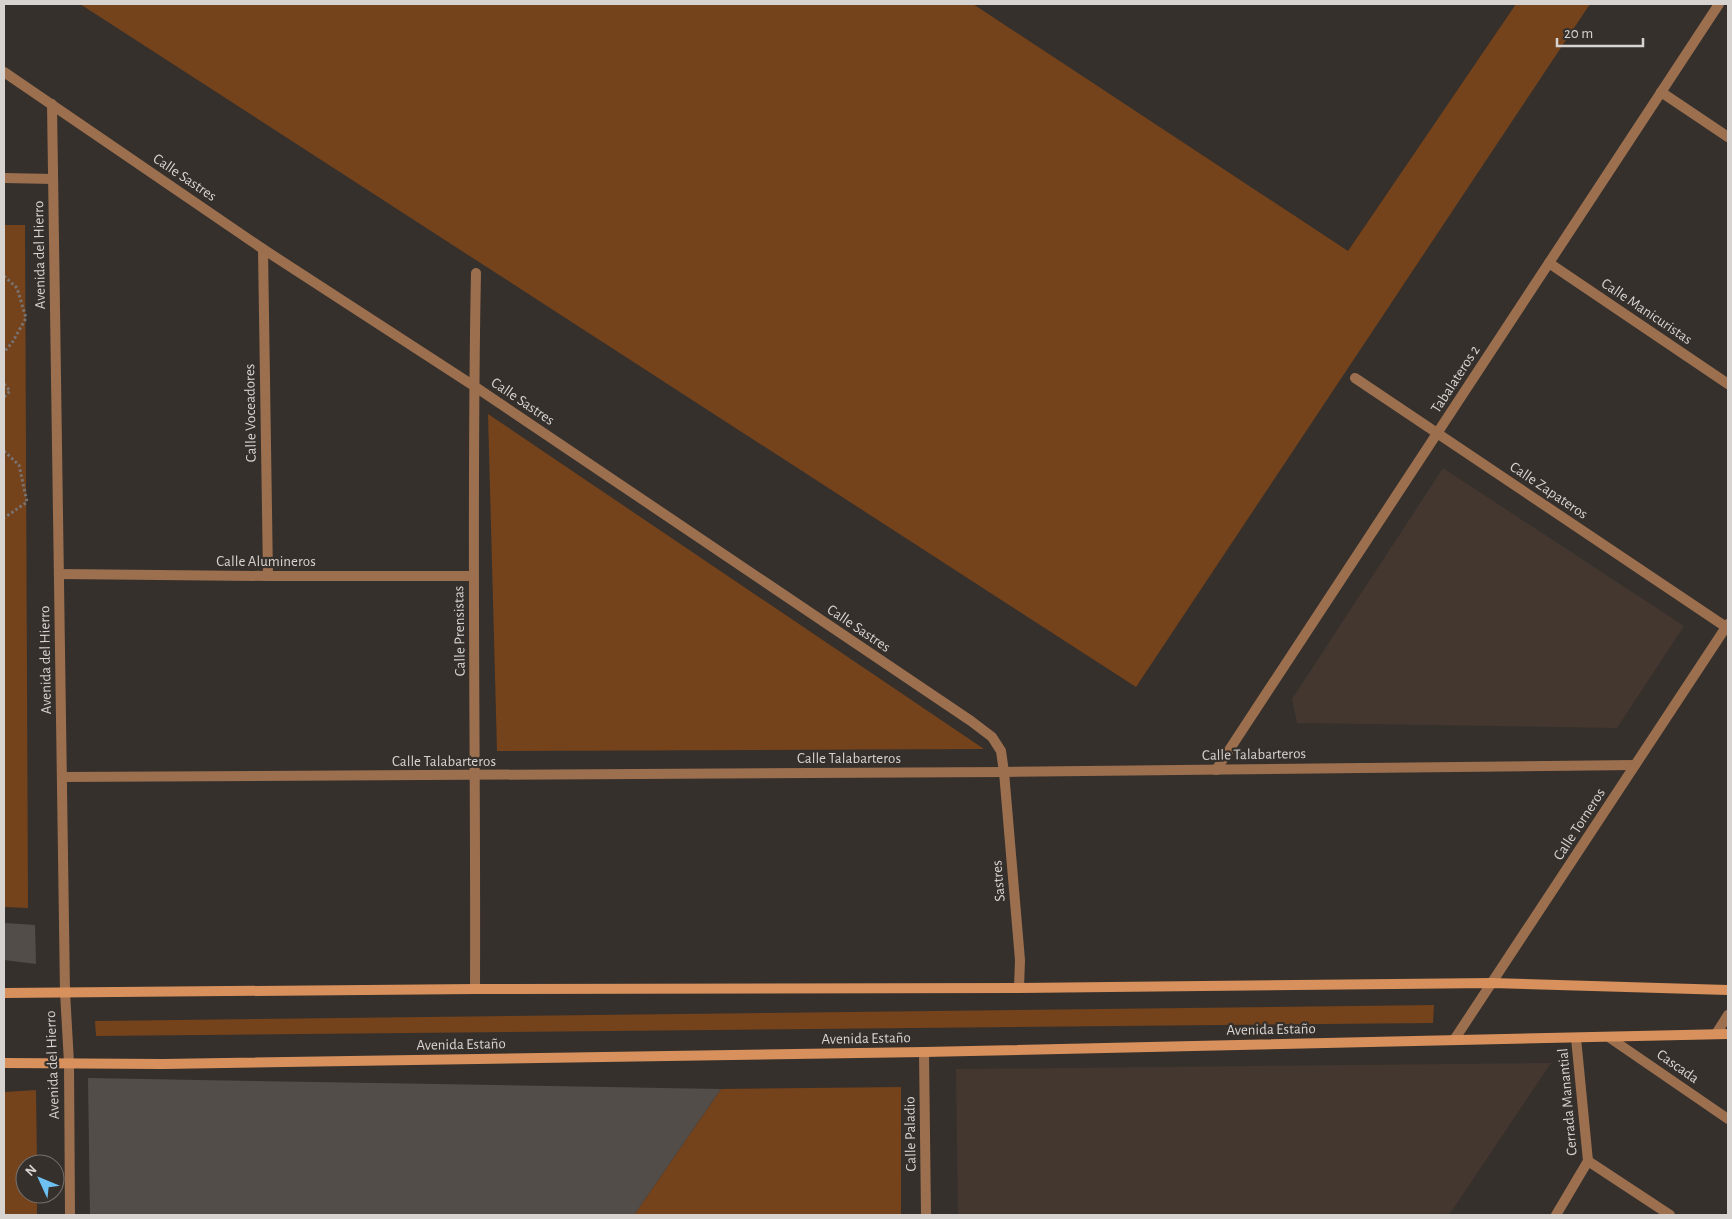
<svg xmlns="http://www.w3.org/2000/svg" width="1732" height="1219" viewBox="0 0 1732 1219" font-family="'Alegreya Sans',sans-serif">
  <rect width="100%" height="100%" fill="#35302c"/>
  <g fill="#433730">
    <polygon points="1443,468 1684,626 1617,728 1297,723 1292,699"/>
    <polygon points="1551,1063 1449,1215 958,1215 956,1069"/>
  </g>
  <g fill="#74421b">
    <polygon points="80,4 973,4 1348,251 1516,4 1590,4 1136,687"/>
    <polygon points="4,225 25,225 28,908 4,907"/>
    <polygon points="488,414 984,749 497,751"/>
    <polygon points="1434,1005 1433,1023 96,1036 95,1021"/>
    <polygon points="901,1087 901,1215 634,1215 721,1089"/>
    <polygon points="36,1090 37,1164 25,1164 25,1194 37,1194 37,1215 4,1215 4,1092"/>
  </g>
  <g fill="#534d49">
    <polygon points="4,923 35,925 36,964 4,960"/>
    <polygon points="88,1078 721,1089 634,1215 90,1215"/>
  </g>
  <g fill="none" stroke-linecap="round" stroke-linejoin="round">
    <g stroke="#787370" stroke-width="3" stroke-dasharray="2.5 2.5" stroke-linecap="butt">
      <polyline points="4,276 17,288 26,318 12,343 4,352"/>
      <polyline points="4,384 10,391 4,397"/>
      <polyline points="4,451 19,465 27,502 4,518"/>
    </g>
    <g stroke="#9c6f4f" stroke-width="10">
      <polyline points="4,72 263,249 474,386 971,721 992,737 1001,751 1004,772 1020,960 1019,988"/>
      <polyline points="1661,92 1728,137"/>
      <polyline points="52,104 65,992 69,1063 70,1215"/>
      <polyline points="4,178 53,179"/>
      <polyline points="263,249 268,576"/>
      <polyline points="1549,263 1728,384"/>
      <polyline points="1355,378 1726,627"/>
      <polyline points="59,574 268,576 473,576"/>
      <polyline points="1216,770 1719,4"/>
      <polyline points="62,777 1004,772 1635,765"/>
      <path d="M475,989C476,750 471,511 476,273"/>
      <polyline points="1716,1034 1728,1015"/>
      <polyline points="1610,1038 1728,1119"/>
      <polyline points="1454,1040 1728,624"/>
      <polyline points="924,1052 926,1215"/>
      <polyline points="1588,1161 1670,1215"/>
      <polyline points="1556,1215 1588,1161 1576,1038"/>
    </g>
    <g stroke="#d8915c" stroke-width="10">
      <polyline points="4,993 475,989 1019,988 1492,983 1728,990"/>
      <polyline points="4,1063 163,1064 924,1052 1728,1034"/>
    </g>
  </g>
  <g text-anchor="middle" stroke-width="4.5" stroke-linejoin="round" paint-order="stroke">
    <g font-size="15" fill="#d7d3d1" stroke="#35302c">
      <text transform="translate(185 177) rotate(34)" y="5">Calle Sastres</text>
      <text transform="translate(39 255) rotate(-91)" y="5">Avenida del Hierro</text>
      <text transform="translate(1647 311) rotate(34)" y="5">Calle Manicuristas</text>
      <text transform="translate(1455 379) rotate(-57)" y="5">Tabalateros 2</text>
      <text transform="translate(523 401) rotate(34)" y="5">Calle Sastres</text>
      <text transform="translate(250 413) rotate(-91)" y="5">Calle Voceadores</text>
      <text transform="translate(1549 490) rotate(34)" y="5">Calle Zapateros</text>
      <text x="266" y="566">Calle Alumineros</text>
      <text transform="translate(859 628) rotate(34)" y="5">Calle Sastres</text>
      <text transform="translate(459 631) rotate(-91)" y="5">Calle Prensistas</text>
      <text transform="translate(45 660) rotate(-91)" y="5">Avenida del Hierro</text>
      <text transform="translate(1254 754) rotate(-1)" y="5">Calle Talabarteros</text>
      <text x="849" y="763">Calle Talabarteros</text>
      <text x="444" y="766">Calle Talabarteros</text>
      <text transform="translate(1579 824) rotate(-57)" y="5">Calle Torneros</text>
      <text transform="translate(998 881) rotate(-95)" y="5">Sastres</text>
      <text transform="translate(1271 1029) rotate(-1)" y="5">Avenida Estaño</text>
      <text transform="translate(866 1038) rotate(-1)" y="5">Avenida Estaño</text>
      <text transform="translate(461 1044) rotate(-1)" y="5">Avenida Estaño</text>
      <text transform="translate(52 1065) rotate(-92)" y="5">Avenida del Hierro</text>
      <text transform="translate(1678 1066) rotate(35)" y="5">Cascada</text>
      <text transform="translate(1567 1102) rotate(-95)" y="5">Cerrada Manantial</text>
      <text transform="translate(910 1134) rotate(-91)" y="5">Calle Paladio</text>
    </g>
  </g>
  <rect width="1732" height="1219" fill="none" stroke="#d7d3d1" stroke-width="10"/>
  <g transform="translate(40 1179) rotate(314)"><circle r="24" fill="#35302c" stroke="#76716e"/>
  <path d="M0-4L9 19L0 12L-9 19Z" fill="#6ec2f3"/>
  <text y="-8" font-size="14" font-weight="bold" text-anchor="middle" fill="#d7d3d1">N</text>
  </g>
  <path d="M1557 38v8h86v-8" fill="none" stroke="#d7d3d1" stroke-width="2.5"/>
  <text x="1564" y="38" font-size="15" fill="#d7d3d1" stroke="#35302c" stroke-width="4" paint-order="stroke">20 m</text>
</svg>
